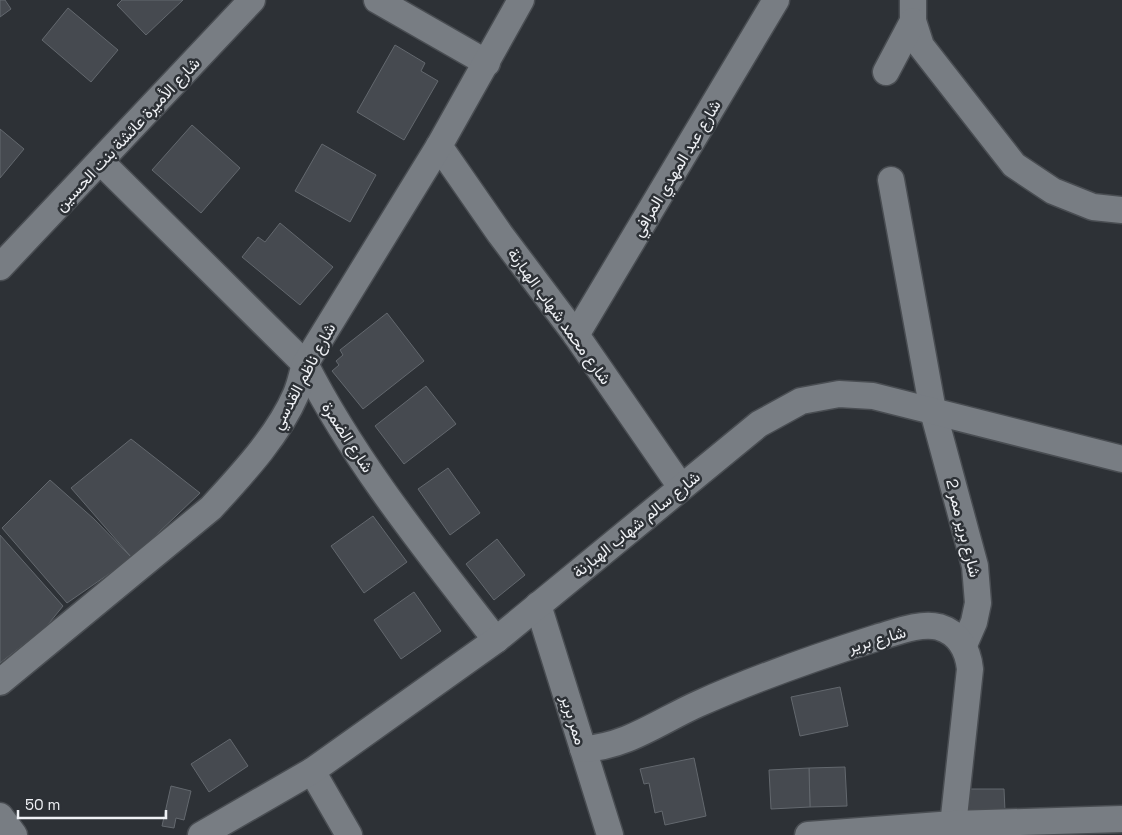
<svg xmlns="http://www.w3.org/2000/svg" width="1122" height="835" viewBox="0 0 1122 835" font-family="'Space Grotesk',Vazirmatn,sans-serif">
  <rect width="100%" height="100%" fill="#2d3136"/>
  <g fill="#464a50" stroke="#63686e">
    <polygon points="0,0 5,0 11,9 0,17"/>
    <polygon points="122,0 183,0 146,35 117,5"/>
    <polygon points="68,8 118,50 91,82 42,40"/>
    <polygon points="395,45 425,63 421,71 438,81 404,140 357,112"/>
    <polygon points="192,125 240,168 201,213 152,170"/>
    <polygon points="0,129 24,149 0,178"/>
    <polygon points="322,144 376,175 350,222 295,191"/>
    <polygon points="280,223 333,267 300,305 242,257 258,237 265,242"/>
    <polygon points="387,313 424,361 363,409 332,371 339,365 336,361 343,355 340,350"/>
    <polygon points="426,386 456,424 404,464 375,426"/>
    <polygon points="131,439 200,493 132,558 71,488"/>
    <polygon points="448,468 480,513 450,535 418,489"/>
    <polygon points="50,480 94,519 132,558 67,603 2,528"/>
    <polygon points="373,516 407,562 364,593 331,546"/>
    <polygon points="0,535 63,606 46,627 0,663"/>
    <polygon points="497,539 525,575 494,600 466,564"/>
    <polygon points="414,592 441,631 401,659 374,620"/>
    <polygon points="840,687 848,726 800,736 791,697"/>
    <polygon points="230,739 248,766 209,792 191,764"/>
    <polygon points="694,758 706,816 665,825 662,811 655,813 649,783 644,784 640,769"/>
    <polygon points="845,767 847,806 810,807 809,768"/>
    <polygon points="809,768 810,807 771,809 769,770"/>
    <polygon points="171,786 191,791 184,820 176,818 174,828 162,826"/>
    <polygon points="966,789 1004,789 1005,811 967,812"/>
  </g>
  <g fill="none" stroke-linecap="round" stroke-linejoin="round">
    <defs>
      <g id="minor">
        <polyline points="377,0 487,63"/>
        <polyline points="913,0 913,21 921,46 1014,165 1053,191 1093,207 1122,210"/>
        <polyline points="886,72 913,21"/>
        <polyline points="439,146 500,234 576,335 681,487"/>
        <path d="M101,162L305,364C356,464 428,552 496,640"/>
        <polyline points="891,180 933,411 975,566 978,603 974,622 964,645"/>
        <polyline points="0,267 252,0"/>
        <polyline points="576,335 776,0"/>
        <polyline points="538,605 610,835"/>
        <path d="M0,682L211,508C242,474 278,436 296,394C300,385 302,374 305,364L439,146L521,0"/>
        <path d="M583,749C626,747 660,721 698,704C756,678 816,657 876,638C894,633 920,622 939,627C959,633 968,650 970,669L952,835"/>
        <polyline points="312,771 349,835"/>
        <polyline points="0,816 14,835"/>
        <polyline points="201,835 312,771 496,640 759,424 801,401 839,394 873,396 1122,459"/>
        <polyline points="808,835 953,824 1122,819"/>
      </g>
    </defs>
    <use href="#minor" stroke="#494d52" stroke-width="29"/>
    <use href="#minor" stroke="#787d83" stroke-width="26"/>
  </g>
  <g text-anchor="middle" stroke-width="5" stroke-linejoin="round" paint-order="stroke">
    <g font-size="16" fill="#eff1f5" stroke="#2d3136">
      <text transform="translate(127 134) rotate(-47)" y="6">شارع الأميرة عائشة بنت الحسين</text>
      <text transform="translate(676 168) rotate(-59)" y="6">شارع عبد المهدي المرافي</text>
      <text transform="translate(560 316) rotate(54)" y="6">شارع محمد شهاب الهبارنة</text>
      <text transform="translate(303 376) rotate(-62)" y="6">شارع ناظم القدسي</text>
      <text transform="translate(348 437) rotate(57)" y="6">شارع الضمرة</text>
      <text transform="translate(636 524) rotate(-39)" y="6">شارع سالم شهاب الهبارنة</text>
      <text transform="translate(964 528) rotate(76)" y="6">شارع برير ممر 2</text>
      <text transform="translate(877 639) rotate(-16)" y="6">شارع برير</text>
      <text transform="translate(574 720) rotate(73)" y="6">ممر برير</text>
    </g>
  </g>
  <path d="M18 810v8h148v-8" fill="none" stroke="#eff1f5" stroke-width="2.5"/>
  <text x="25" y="810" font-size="15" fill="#eff1f5" stroke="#2d3136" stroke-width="4" paint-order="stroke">50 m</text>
</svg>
